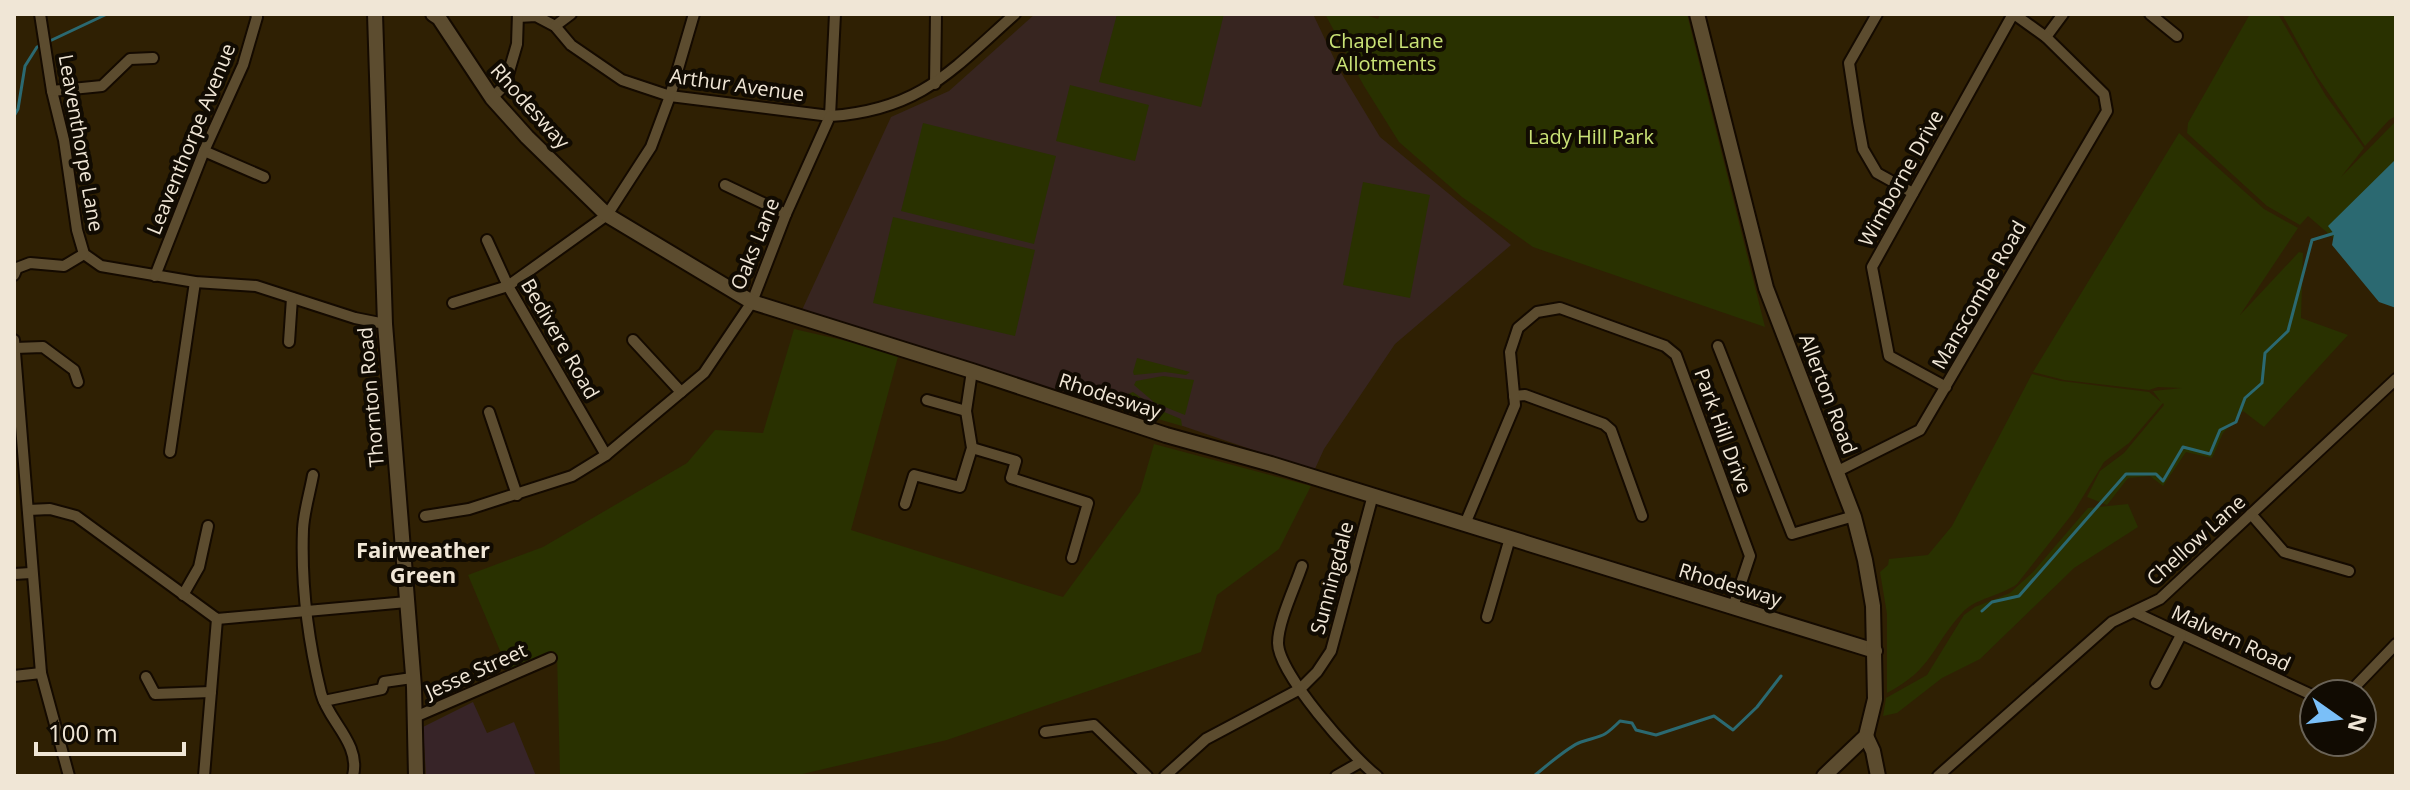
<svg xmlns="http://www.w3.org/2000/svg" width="2410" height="790" viewBox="0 0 2410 790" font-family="'Open Sans',sans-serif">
  <rect width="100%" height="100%" fill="#2f2003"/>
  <polygon fill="#372428" points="473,702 487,733 514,722 536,776 426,776 423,727"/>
  <polygon fill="#372520" points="1035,14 1313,14 1340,71 1380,137 1511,245 1395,344 1324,449 1314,471 1177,424 1012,377 802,310 891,117 949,91"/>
  <g fill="#293100">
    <polygon points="1117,14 1224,14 1201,107 1099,82"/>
    <polygon points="1325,14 1363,14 1378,19 1380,14 1687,14 1765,327 1533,247 1462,197 1399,142 1364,86"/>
    <polygon points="2250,14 2278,14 2326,96 2364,148 2341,177 2396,121 2396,292 2308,216 2300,225 2267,206 2187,133 2188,123"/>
    <polygon points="2282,14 2396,14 2396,116 2389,120 2365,146 2316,75"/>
    <polygon points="1070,85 1149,105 1135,161 1056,141"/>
    <polygon points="923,123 1056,156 1034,244 901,211"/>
    <path d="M2179,133L2264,209L2298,228L2240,315L2299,252L2303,253L2301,318L2348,335L2264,427L2243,411L2223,433L2212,458L2186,452L2163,486L2150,476L2128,478L2107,505L2087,497L2100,471L2124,453L2164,405L2163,403L2129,443L2104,462L2073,513L2017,584C2001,596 1975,598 1962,613C1931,647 1933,669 1887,693V614L1880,572L1888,565L1889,559L1928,555L1952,526L2032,374L2061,381L2149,392L2161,402L2153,391L2182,388L2158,387L2149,390L2064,380L2033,372Z"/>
    <polygon points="1363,182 1430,195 1410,298 1343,285"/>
    <polygon points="893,217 1035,250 1015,336 873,303"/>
    <polygon points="794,329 899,353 851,530 1063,597 1140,492 1154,444 1311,486 1279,549 1217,595 1201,652 947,740 794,776 560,776 557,654 509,672 468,575 543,547 687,463 715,430 763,433"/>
    <polygon points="1137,358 1190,372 1186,375 1165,372 1134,375 1133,372"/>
    <polygon points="1163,376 1194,380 1185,415 1155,403 1134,385 1136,381"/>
    <polygon points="1133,392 1157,409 1181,419 1182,426 1123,409 1128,394"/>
    <polygon points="2128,504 2138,527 2074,568 1980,659 1942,678 1897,713 1883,716 1886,698 1927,675 1964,615 1975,607 2010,593 2033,572 2088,508"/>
  </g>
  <polygon fill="#2b6971" points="2396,159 2396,308 2379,302 2332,245 2334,234 2328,226"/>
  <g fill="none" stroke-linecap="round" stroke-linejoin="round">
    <g stroke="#2b6971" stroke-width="3">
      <polyline points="14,116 18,109 25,66 37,47 107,14"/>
      <polyline points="1982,611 1992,602 2019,596 2126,474 2156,474 2163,481 2183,447 2210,454 2220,430 2236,422 2245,398 2262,383 2265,353 2288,331 2312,240 2335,233"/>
      <path d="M1534,776C1545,767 1569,746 1581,742C1603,735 1603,738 1620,721L1632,723L1636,730L1656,735L1714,716L1733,730L1757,707L1781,676"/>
    </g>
    <defs>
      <g id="street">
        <polyline points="40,14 52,91 64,140 77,230 84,254 101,266 195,282 256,286 355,318 385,324"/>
        <polyline points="1877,14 1849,63 1858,122 1863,149 1877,173 1913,193"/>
        <polyline points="2150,14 2177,36"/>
        <polyline points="518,17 536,16 555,26 571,45 622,80 670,96 830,116 835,14"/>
        <polyline points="555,26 571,14"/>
        <polyline points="2046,37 2063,14"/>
        <polyline points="935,84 936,14"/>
        <polyline points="52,91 102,86 130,59 153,58"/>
        <polyline points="492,98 505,85 517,44 518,14"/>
        <polyline points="204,151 264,177"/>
        <polyline points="725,185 786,214"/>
        <polyline points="487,240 508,286 606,455"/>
        <polyline points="14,275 17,268 30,263 64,266 84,254"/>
        <polyline points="155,276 204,151 243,65 257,17 256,14"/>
        <polyline points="453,303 508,286 607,215 651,147 670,96 694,14"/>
        <polyline points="14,340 41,673 69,776"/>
        <polyline points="633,340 681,392"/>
        <polyline points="289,342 292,298"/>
        <polyline points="1718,346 1792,534 1854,516"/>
        <polyline points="15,348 43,347 74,370 78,382"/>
        <polyline points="1946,387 1889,356 1872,267 2013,14"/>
        <polyline points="1514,396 1525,395 1604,424 1611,430 1642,516"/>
        <polyline points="927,400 966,411"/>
        <polyline points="489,412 517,495"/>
        <polyline points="972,448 1016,461 1011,478 1088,503 1072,558"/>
        <polyline points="170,452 195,282"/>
        <polyline points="1836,472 1920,430 2107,111 2104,94 2046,37 2014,14"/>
        <path d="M313,475C310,492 304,511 303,529C301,583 308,640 321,693C328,721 361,743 353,776"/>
        <polyline points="905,504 914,475 960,487 972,448 966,411 972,371"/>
        <polyline points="28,510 50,509 76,516 217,619 407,602"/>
        <polyline points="2251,514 2284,552 2349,571"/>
        <path d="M425,516L469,509L572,476L606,455L704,373L752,302L786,214L830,116C920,110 952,70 1015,14"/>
        <polyline points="1465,524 1515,405 1510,352 1518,328 1537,312 1560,308 1665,346 1676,355 1750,556 1733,607"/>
        <path d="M1302,566C1295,587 1278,622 1278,643C1278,673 1352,757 1377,776"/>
        <polyline points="14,574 31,573"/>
        <polyline points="183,595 199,567 208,526"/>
        <polyline points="2134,612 2314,696"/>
        <polyline points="1487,617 1510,538"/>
        <polyline points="14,676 41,673"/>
        <polyline points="146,677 155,694 211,692"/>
        <polyline points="2156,683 2181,635"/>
        <polyline points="2348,694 2396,644"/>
        <polyline points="324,701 382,689 384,682 412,678"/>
        <polyline points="415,717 551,658"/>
        <polyline points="1045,732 1094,725 1147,776"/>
        <polyline points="204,776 217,619"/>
        <polyline points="1165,776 1206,739 1300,689 1317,672 1331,651 1373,495"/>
        <polyline points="1336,776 1359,763"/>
        <polyline points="1938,776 2112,622 2160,599 2396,379"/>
      </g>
      <g id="secondary">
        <polyline points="375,14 385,324 414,687 416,776"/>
        <polyline points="433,14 439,18 492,98 527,137 607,215 752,302 972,371 1166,435 1271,464 1875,651"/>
        <polyline points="1697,14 1766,288 1854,517 1865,560 1873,606 1875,699 1866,736 1824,776"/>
        <polyline points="1866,736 1873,751 1878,776"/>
      </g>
    </defs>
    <use href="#street" stroke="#140a00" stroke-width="14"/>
    <use href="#secondary" stroke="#140a00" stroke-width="18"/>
    <use href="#street" stroke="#5c4c2f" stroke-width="10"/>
    <use href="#secondary" stroke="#5c4c2f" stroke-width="14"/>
  </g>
  <g text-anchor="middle" stroke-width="8" stroke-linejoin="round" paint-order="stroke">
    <g font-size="20" fill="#cae276" stroke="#110b02">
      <text x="1386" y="48">Chapel Lane<tspan x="1386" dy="23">Allotments</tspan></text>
      <text x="1591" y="144">Lady Hill Park</text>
    </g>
    <g font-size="20" fill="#f0e6d6" stroke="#110b02">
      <text transform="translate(737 85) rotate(8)" y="7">Arthur Avenue</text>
      <text transform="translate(530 106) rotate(48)" y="7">Rhodesway</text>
      <text transform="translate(191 139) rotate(-68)" y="7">Leaventhorpe Avenue</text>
      <text transform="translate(81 143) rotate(80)" y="7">Leaventhorpe Lane</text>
      <text transform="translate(1901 178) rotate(-61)" y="7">Wimborne Drive</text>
      <text transform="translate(755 244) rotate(-68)" y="7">Oaks Lane</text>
      <text transform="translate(1979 295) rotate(-60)" y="7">Manscombe Road</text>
      <text transform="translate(560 339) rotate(60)" y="7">Bedivere Road</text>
      <text transform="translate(1828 394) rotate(69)" y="7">Allerton Road</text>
      <text transform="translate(1110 396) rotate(18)" y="7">Rhodesway</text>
      <text transform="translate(371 397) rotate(-95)" y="7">Thornton Road</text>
      <text transform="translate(1723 431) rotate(70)" y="7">Park Hill Drive</text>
      <text transform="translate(2196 540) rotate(-42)" y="7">Chellow Lane</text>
      <text transform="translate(1332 578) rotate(-75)" y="7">Sunningdale</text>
      <text transform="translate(1730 585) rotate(17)" y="7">Rhodesway</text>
      <text transform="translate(2231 638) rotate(25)" y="7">Malvern Road</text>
      <text transform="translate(476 671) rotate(-24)" y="7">Jesse Street</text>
    </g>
    <g font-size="22" font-weight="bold" fill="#f0e6d6" stroke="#110b02">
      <text x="423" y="558">Fairweather<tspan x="423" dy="25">Green</tspan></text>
    </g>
  </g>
  <rect width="2410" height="790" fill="none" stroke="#f0e6d6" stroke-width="32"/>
  <g transform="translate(2338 718) rotate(104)"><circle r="38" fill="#110b02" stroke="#6a6357" stroke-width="2"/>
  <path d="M0-6L14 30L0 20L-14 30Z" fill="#7abff8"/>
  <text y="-12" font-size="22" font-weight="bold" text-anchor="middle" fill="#f0e6d6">N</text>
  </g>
  <path d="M36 742v12h148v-12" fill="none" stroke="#f0e6d6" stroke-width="4"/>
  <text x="48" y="742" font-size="24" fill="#f0e6d6" stroke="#110b02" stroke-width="6" paint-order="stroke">100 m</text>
</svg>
